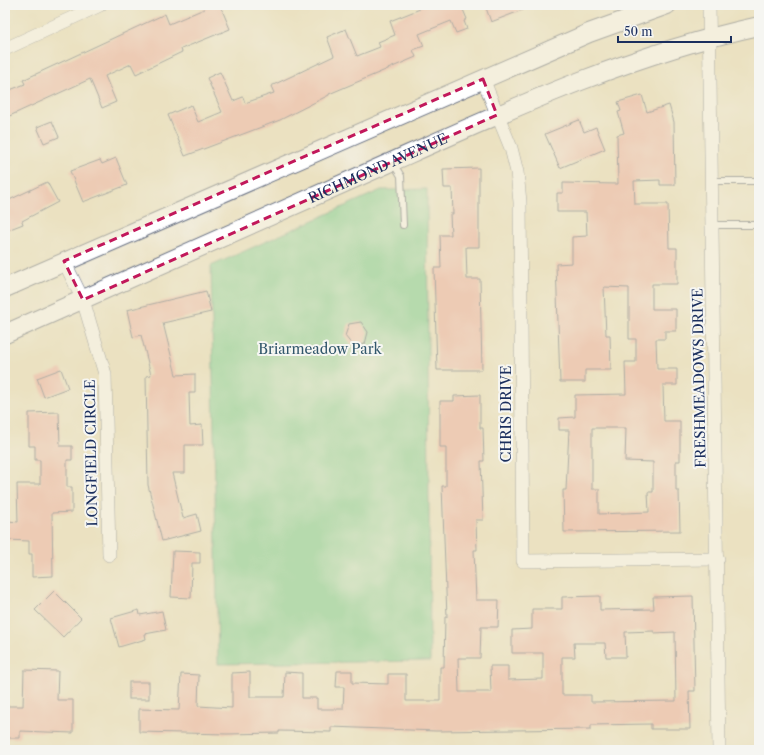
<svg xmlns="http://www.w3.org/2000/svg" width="764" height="755" viewBox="0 0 764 755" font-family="'Libre Caslon Text',serif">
  <rect width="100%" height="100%" fill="#f6f6f2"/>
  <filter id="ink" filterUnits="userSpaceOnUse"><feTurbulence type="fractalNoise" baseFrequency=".025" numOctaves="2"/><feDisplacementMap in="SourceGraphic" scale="8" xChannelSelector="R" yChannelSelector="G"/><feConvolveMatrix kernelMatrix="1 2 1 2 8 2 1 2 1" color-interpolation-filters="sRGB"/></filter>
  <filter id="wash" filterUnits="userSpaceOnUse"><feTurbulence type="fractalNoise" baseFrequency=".012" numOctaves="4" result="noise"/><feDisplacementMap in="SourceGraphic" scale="16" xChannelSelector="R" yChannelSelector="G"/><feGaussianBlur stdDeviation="0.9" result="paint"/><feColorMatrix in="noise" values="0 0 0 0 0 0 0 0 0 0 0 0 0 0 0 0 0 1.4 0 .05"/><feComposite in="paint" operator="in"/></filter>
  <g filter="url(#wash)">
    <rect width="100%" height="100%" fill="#ebe1c1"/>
    <polygon fill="#77d095" stroke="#49807a" points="427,189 430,661 218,664 211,266 381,190"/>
    <g id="blocks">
      <g fill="#f0afa5" fill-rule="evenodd">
        <polygon points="202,5 220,5 230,29 181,49 182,52 136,74 131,64 105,76 116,102 102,108 90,79 5,118 5,92 25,84 23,80 165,14 169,24 204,9"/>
        <polygon points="418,5 461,5 467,19 464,21 467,29 456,33 451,21 419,34 424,46 413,50 416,57 329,94 329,95 280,120 185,156 168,115 191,105 198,122 222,112 207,78 220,72 233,101 243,97 245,103 274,93 271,86 334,56 327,37 346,29 357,56 380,47 378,42 395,35 390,21 420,9"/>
        <polygon points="485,5 533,5 533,6 491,22"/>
        <path d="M642,95L647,112L669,105L674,122L675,185H660V180L634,181L635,204H668L669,248H677V284H652V309H676V331H665V339H656L657,369H677V385H663L664,421H680V461H676V491H679L680,531L564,532L563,490H566L569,430H559V418L575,417V395L626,394L625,362H636V339H629V288L604,287L606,335H610L611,370H585V382H560L556,264L572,263V237L587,236L586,212H557V193H563V183L618,184L617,135L624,133L618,112L621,111L618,102ZM592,428H626L625,461L653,462V492H648L649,512L599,514V489H592Z"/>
        <polygon points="579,120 584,132 596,127 605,149 560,168 545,134"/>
        <polygon points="52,121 59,137 44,143 37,127"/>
        <polygon points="116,158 127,185 83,202 70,171 100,160 102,164"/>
        <polygon points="479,168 479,247 466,247 467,279 480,279 482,370 437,370 434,268 441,268 440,235 451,235 450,214 453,214 452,188 444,188 443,169"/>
        <polygon points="47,182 58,202 22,221 23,224 5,231 5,202"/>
        <polygon points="206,291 211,312 163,323 176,375 195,374 195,393 189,393 190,426 202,425 203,445 185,445 185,473 172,473 183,518 197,514 201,531 162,541 148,485 146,376 151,375 141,335 133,337 127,310"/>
        <polygon points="361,322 368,332 365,344 353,346 345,336 349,324"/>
        <polygon points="61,369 68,388 44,397 37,378"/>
        <path d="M480,395V428H483L484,461H481L483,520H476L477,550H474L476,600H499L498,627H481L480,658H458L459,692H491L490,666H508V680L543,679V653H512V630L532,629V609H562V597L600,596V610L654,609L653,597L693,596L695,691H689L690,729H651V724L591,725V729L436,731L331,727V732L279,731V733L227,734L139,732V709L179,710L181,674L199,675L198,706L232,708V673L250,672V697H284L285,672L302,673V698H317V709H343L344,687H336L337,671H352V683L388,684V674H406V701H440V667H444L445,617H447L442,486H446V447H440V401H454V396ZM654,631V633L675,632L676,701L591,702V695H562V657H575L574,643H605L606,657H626L625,632Z"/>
        <polygon points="59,412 60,446 72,446 72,460 67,460 67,487 72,487 72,512 52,513 53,576 32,577 32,554 29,554 29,541 7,540 8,521 18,522 17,484 40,484 40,460 35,460 35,446 29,446 29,413"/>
        <polygon points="173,551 200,552 200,563 192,563 191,598 171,597"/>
        <polygon points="54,591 81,618 63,637 35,610"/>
        <polygon points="139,610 140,615 162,611 166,630 145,634 146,639 119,647 111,618"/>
        <polygon points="24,670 58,671 57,700 73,700 73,733 20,731 20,738 5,738 5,706 23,706"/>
        <rect x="129" y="682" width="20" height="17"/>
      </g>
    </g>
  </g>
  <g filter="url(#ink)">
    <use href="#blocks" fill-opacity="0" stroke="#646d81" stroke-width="1"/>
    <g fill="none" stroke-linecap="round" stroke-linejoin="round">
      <defs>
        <g id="service">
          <polyline points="393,163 401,176 403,225"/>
          <polyline points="712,181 759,181"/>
          <polyline points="713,225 759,225"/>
        </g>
        <g id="minor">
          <polyline points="709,5 719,750"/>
          <polyline points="5,49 100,5"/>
          <polyline points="483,79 511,148 517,172 520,202 523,561 718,559"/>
          <polyline points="64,261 83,300 105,374 109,555"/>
        </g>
        <g id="secondary">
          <polyline points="5,288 589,33 667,5"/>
          <path id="s1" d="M5,334C133,278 260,221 387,164C508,110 629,54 759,26"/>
        </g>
      </defs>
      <use href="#service" stroke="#646d81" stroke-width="8"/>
      <use href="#minor" stroke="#646d81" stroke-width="14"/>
      <use href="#secondary" stroke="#646d81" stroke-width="20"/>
      <use href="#service" stroke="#fff" stroke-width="6"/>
      <use href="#minor" stroke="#fff" stroke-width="13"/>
      <use href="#secondary" stroke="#fff" stroke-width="18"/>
    </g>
  </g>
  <path d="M0 0H764V755H0ZM483,79L497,115L83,300L64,261Z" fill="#ebe1c1" fill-opacity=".55" fill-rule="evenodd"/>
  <path fill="none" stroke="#c2185b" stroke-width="3" stroke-dasharray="8 5" stroke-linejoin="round" d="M483,79L497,115L83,300L64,261Z"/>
  <g text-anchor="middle" stroke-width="4" stroke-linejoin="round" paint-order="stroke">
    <g font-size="14" fill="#1b2f5e" stroke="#f6f6f2">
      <text dy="5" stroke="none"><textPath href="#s1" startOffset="408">RICHMOND AVENUE</textPath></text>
      <text transform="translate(699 378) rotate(-91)" y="5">FRESHMEADOWS DRIVE</text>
      <text transform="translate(506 414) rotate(-90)" y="5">CHRIS DRIVE</text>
      <text transform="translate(91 453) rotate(-91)" y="5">LONGFIELD CIRCLE</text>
    </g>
    <g font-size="14" fill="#32576c" stroke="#f6f6f2">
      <text x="320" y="354">Briarmeadow Park</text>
    </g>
  </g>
  <rect width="764" height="755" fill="none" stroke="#f6f6f2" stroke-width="20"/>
  <path d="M618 36v6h113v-6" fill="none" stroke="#1b2f5e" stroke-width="2"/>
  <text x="624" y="36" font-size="12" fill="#1b2f5e" stroke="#f6f6f2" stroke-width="3" paint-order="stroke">50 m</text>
</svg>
